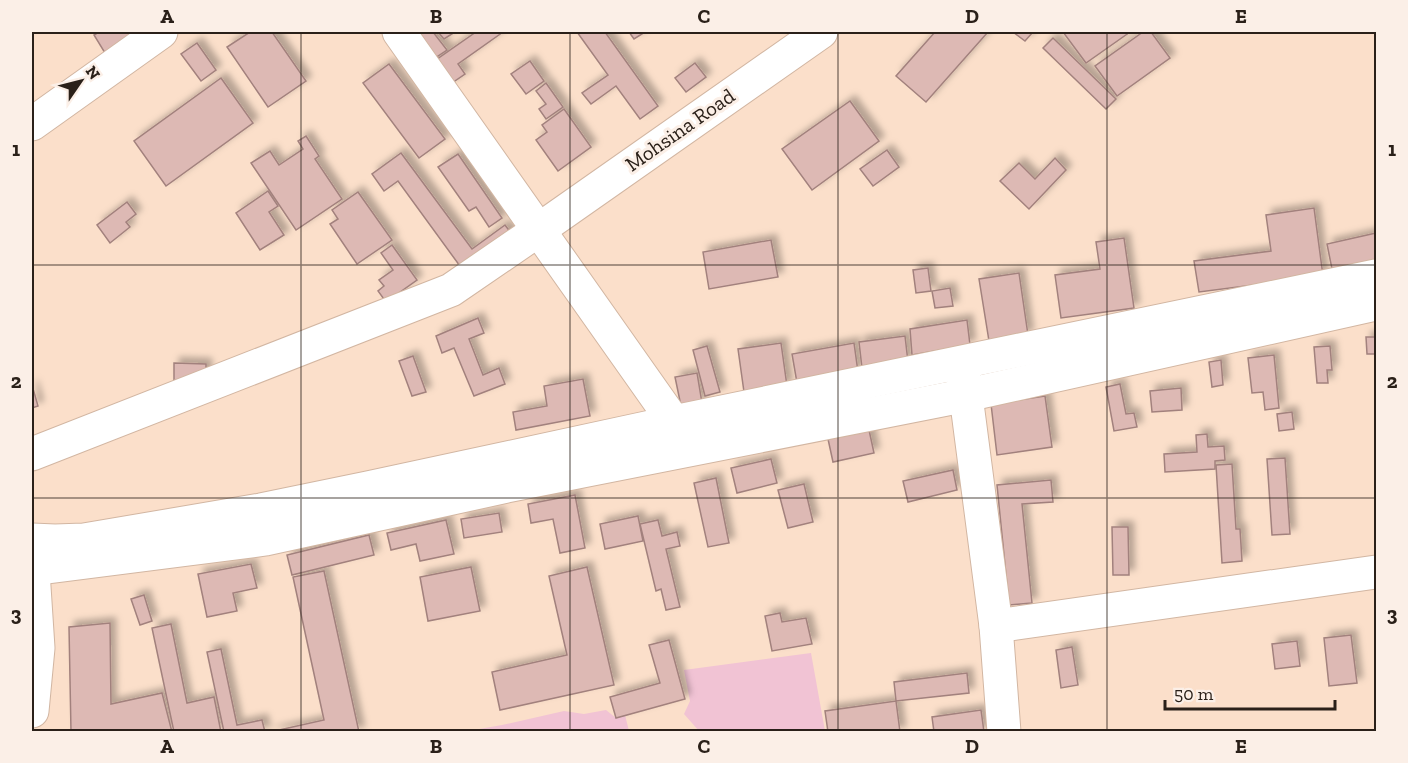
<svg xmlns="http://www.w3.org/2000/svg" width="1408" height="763" viewBox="0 0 1408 763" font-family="'Zilla Slab',serif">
  <defs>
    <filter id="shadow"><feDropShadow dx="5.5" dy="-5.5" stdDeviation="3" flood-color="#0004"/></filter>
  </defs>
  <rect width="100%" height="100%" fill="#fbdfca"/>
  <g fill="#f1c3d4">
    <polygon points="811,653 825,731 699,731 684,714 690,701 684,670"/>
    <polygon points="606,710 616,718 625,715 629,731 462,732 502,725 564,711 584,714"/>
  </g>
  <g fill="#ddb9b4" stroke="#a2817d" stroke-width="1.5" filter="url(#shadow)">
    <polygon points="99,32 136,32 105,53 94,35"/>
    <polygon points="250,32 272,32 306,81 268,107 227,47"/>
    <polygon points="408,32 433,32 447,50 429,62"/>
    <polygon points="438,32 455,32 444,39"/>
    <polygon points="476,32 503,32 458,64 465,74 449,85 433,62"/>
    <polygon points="577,32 605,32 658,106 640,119 616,86 591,104 582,93 608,75"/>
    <polygon points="629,32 641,32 642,34 634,39"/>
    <polygon points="935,32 988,32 926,102 896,76"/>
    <polygon points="1013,32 1033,32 1025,41"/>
    <polygon points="1063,32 1130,32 1086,63"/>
    <polygon points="1143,32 1151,32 1170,58 1117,96 1095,66"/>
    <polygon points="1053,38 1116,99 1106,109 1043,48"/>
    <polygon points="197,43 216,70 201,81 181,54"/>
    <polygon points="530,61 544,81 526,94 511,74"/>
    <polygon points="695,63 706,77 686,92 675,78"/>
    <polygon points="389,64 445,139 419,158 363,83"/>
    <polygon points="221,78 253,123 166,186 134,141"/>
    <polygon points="546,83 563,107 546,119 539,109 546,104 536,91"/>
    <polygon points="850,101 879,141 812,190 782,149"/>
    <polygon points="564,109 591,147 558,171 536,140 547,132 542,125"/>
    <polygon points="306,136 319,156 315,159 342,199 296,230 251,163 270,151 279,165 303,149 298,141"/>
    <polygon points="887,150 899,167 873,186 860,169"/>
    <polygon points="401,153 472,249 505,225 514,237 465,273 398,181 384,191 372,174"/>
    <polygon points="458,154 502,218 489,227 476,207 469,211 438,167"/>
    <polygon points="1055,158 1066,170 1029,209 1000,181 1019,163 1035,179"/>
    <polygon points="268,191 278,206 269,212 284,235 260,250 236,213"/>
    <polygon points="358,192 392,240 357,264 330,224 338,219 332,210"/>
    <polygon points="127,202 136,214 126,222 130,227 110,243 97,225"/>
    <polygon points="1314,208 1323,276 1199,292 1194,261 1271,251 1266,215"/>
    <polygon points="1376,233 1376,265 1333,274 1327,244"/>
    <polygon points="1124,238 1134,308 1061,318 1055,275 1100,269 1096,242"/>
    <polygon points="771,240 778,277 709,289 703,252"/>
    <polygon points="392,245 417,280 386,302 378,291 384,286 379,280 393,270 381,253"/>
    <polygon points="928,268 931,291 916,293 913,270"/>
    <polygon points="1019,273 1028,335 989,341 979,279"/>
    <polygon points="950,288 953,306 935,308 932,291"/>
    <polygon points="478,318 484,333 469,339 483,375 499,368 505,384 474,396 454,348 442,353 436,336"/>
    <polygon points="967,320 970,345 912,355 910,329"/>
    <polygon points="905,336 908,362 862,368 859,342"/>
    <polygon points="1366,337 1376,337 1376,354 1367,354"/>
    <polygon points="781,343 787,386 744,392 738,349"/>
    <polygon points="854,343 858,372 797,383 792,354"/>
    <polygon points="707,346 720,392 705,396 693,350"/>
    <polygon points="1330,346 1332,370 1327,370 1328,383 1317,383 1314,347"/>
    <polygon points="1274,355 1279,408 1265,410 1263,392 1252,393 1248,358"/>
    <polygon points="413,356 426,392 412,396 399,361"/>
    <polygon points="1221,360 1223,385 1212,387 1209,362"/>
    <polygon points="174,363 206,364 206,383 174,382"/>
    <polygon points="697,373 702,403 681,406 675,377"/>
    <polygon points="583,379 590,416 516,430 513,412 547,406 544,386"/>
    <polygon points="1120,384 1126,414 1134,413 1137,427 1114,431 1106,387"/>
    <polygon points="32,385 38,406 32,408"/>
    <polygon points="1181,388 1182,410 1152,412 1150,391"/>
    <polygon points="1045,396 1052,447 997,455 991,404"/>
    <polygon points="1292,412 1294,429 1279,431 1277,414"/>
    <polygon points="869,430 874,453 833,462 828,439"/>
    <polygon points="1207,434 1208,447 1224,446 1225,460 1215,461 1215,469 1165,472 1164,454 1197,452 1196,435"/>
    <polygon points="1285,458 1290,534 1272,535 1267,459"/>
    <polygon points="771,459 777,483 737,493 731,468"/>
    <polygon points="1232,464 1236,529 1240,529 1242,561 1222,563 1216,465"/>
    <polygon points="953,470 957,490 908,502 903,481"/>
    <polygon points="716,478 729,543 708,547 694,483"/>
    <polygon points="1051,480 1053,502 1022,504 1032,603 1009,605 997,485"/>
    <polygon points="804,484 813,522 788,528 778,490"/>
    <polygon points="575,495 585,548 560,553 553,519 531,523 528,504"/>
    <polygon points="499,513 502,532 464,538 461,519"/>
    <polygon points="638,516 643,541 605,549 600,524"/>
    <polygon points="446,520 454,554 420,561 416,544 391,550 387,533"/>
    <polygon points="658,520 662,536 677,532 680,546 666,549 680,607 666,610 661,589 656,591 640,524"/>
    <polygon points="1112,527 1128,527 1129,575 1113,575"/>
    <polygon points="369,535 374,555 292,575 287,555"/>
    <polygon points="251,564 257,588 233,593 237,611 207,617 198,574"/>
    <polygon points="471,567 480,611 428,621 420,577"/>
    <polygon points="587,567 614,685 500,710 492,672 567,655 549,576"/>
    <polygon points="324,571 359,732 270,732 324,720 293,577"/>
    <polygon points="144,595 152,621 140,625 131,599"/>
    <polygon points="780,613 782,622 806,618 812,644 772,651 765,616"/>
    <polygon points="110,623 111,704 162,693 172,732 71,732 69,627"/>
    <polygon points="171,624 187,703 214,697 221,732 174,732 152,628"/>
    <polygon points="1351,635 1357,683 1329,686 1324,638"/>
    <polygon points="669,640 685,699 616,718 610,697 660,683 649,645"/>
    <polygon points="1297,641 1300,666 1275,669 1272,644"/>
    <polygon points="1072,647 1078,685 1061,688 1056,650"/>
    <polygon points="221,649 237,725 262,720 265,732 224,732 207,652"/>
    <polygon points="967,673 969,693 896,701 894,682"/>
    <polygon points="896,701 900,732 828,732 825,711"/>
    <polygon points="981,710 984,732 934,732 932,717"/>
  </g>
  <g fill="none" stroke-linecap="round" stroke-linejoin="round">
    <defs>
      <g id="minor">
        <polyline points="399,32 674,422"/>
        <polyline points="32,124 161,32"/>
        <polyline points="963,373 996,626 1376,572"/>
        <polyline points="32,454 451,290 540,229 821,32"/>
        <polyline points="32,540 55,541 84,540 261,510 368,488 674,422 1376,276"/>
        <polyline points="32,556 38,648 32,711"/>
        <polyline points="32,569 266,539 507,486 967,395 1376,304"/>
        <polyline points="996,626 1004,732"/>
      </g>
    </defs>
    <use href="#minor" stroke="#d2b6a2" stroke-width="35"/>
    <use href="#minor" stroke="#fff" stroke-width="33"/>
  </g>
  <path fill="none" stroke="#2a2019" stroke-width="1.5" stroke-opacity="0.55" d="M301,32V732M570,32V732M838,32V732M1107,32V732M32,265H1376M32,498H1376"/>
  <g text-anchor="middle" stroke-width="6" stroke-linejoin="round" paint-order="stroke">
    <g font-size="21" fill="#2a2019" stroke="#fbefe7">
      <text transform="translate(680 130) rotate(-35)" y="7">Mohsina Road</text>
    </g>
  </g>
  <rect width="1408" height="763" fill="none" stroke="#fbefe7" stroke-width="66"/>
  <g transform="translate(81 81) rotate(55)" stroke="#fbefe7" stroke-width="4.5" paint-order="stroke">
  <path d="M0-4.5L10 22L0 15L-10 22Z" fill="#2a2019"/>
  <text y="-9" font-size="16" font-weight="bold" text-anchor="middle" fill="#2a2019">N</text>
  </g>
  <path d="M1165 700v9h170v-9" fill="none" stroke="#2a2019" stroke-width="3"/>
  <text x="1174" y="700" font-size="18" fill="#2a2019" stroke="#fbefe7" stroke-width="4.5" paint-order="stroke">50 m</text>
  <rect x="33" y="33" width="1342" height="697" fill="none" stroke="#2a2019" stroke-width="2"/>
  <g font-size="20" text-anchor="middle" font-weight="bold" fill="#2a2019">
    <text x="167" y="23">A</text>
    <text x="436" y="23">B</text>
    <text x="704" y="23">C</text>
    <text x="972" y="23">D</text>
    <text x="1241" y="23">E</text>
    <text x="16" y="156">1</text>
    <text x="1392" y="156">1</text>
    <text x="16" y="388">2</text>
    <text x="1392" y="388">2</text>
    <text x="16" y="621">3</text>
    <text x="1392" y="621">3</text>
    <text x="167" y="753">A</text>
    <text x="436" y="753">B</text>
    <text x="704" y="753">C</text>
    <text x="972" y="753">D</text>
    <text x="1241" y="753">E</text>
  </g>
</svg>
